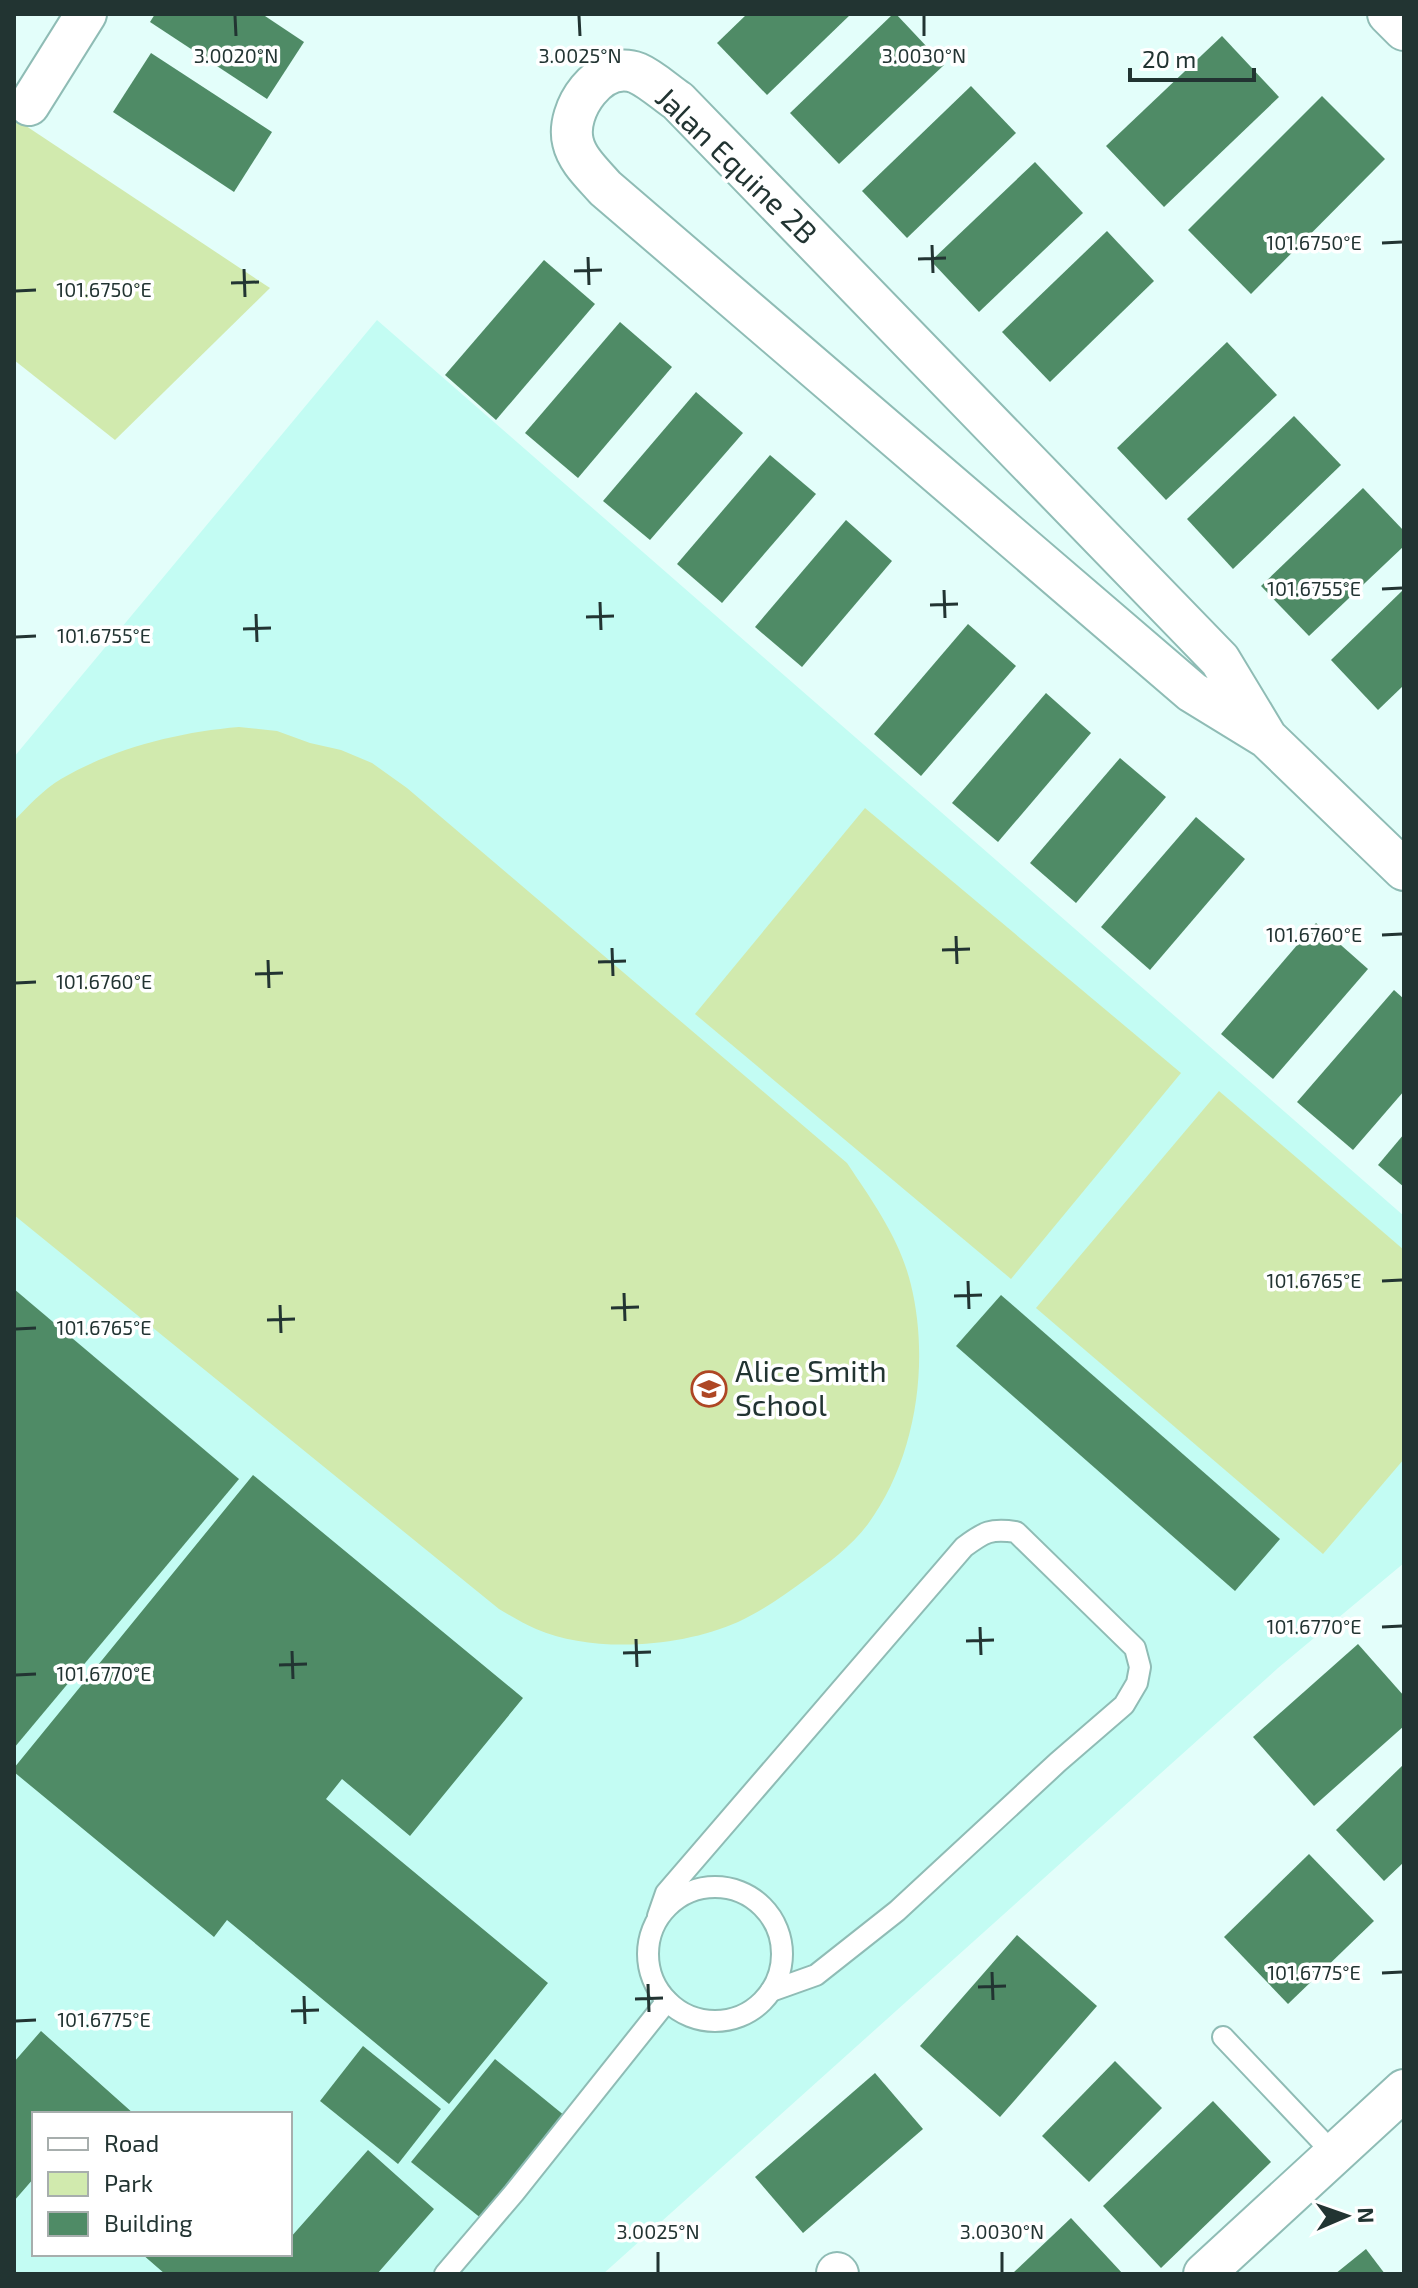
<svg xmlns="http://www.w3.org/2000/svg" width="1418" height="2288" viewBox="0 0 1418 2288" font-family="'Exo 2',sans-serif">
  <rect width="100%" height="100%" fill="#e3fefa"/>
  <path fill="#c3fcf3" fill-rule="evenodd" d="M377,320L1404,1216V1563L1278,1668L603,2274H14V757ZM34,2114H290V2254H34Z"/>
  <g fill="#d1eaae">
    <polygon points="14,118 270,288 115,440 14,360"/>
    <path d="M239,727L277,731L310,743L341,750L372,763L407,788L847,1163C873,1202 900,1239 911,1285C930,1363 916,1459 868,1524C851,1547 828,1563 805,1580C783,1596 762,1611 738,1622C682,1647 594,1654 536,1629C524,1624 511,1616 499,1609L14,1215V821C28,806 43,790 61,779C114,748 179,732 239,727Z"/>
    <polygon points="865,808 1181,1073 1011,1279 695,1014"/>
    <polygon points="1219,1091 1404,1250 1404,1459 1323,1554 1036,1308"/>
  </g>
  <g fill="#4f8b66">
    <polygon points="155,14 262,14 304,42 267,99 150,22"/>
    <polygon points="747,14 851,14 767,95 717,43"/>
    <polygon points="893,14 896,14 944,65 839,164 790,113"/>
    <polygon points="1222,36 1279,97 1164,207 1106,146"/>
    <polygon points="151,53 272,132 234,192 113,112"/>
    <polygon points="971,86 1016,133 907,238 862,191"/>
    <polygon points="1322,96 1385,159 1251,294 1188,230"/>
    <polygon points="1035,162 1083,213 979,312 931,261"/>
    <polygon points="1107,231 1154,281 1050,382 1002,332"/>
    <polygon points="544,260 595,304 496,420 445,375"/>
    <polygon points="620,322 672,367 578,478 525,433"/>
    <polygon points="1227,342 1277,395 1166,500 1117,448"/>
    <polygon points="696,392 743,433 650,540 603,501"/>
    <polygon points="1294,416 1341,465 1233,569 1187,519"/>
    <polygon points="770,455 816,494 722,603 677,564"/>
    <polygon points="1363,488 1404,531 1404,546 1309,636 1261,586"/>
    <polygon points="846,520 892,561 802,667 755,627"/>
    <polygon points="1404,589 1404,685 1378,710 1331,660"/>
    <polygon points="968,624 1016,666 921,776 874,734"/>
    <polygon points="1046,693 1091,733 998,842 952,803"/>
    <polygon points="1120,758 1166,797 1076,903 1030,863"/>
    <polygon points="1196,817 1245,859 1150,970 1101,927"/>
    <polygon points="1316,923 1368,969 1273,1079 1221,1034"/>
    <polygon points="1394,990 1404,999 1404,1091 1353,1150 1297,1102"/>
    <polygon points="1404,1134 1404,1187 1378,1165"/>
    <polygon points="14,1289 239,1479 14,1748"/>
    <polygon points="1001,1295 1280,1539 1235,1591 956,1346"/>
    <polygon points="253,1475 523,1698 410,1836 342,1779 326,1799 548,1983 449,2104 227,1920 214,1937 14,1772 14,1768"/>
    <polygon points="1358,1644 1404,1696 1404,1726 1314,1806 1253,1737"/>
    <polygon points="1404,1764 1404,1862 1384,1881 1336,1830"/>
    <polygon points="1309,1854 1374,1921 1288,2004 1224,1937"/>
    <polygon points="1017,1935 1097,2006 1000,2117 920,2046"/>
    <polygon points="41,2031 134,2114 34,2114 34,2178 14,2201 14,2062"/>
    <polygon points="363,2046 441,2109 398,2164 320,2101"/>
    <polygon points="495,2059 565,2116 482,2219 411,2162"/>
    <polygon points="1115,2061 1162,2108 1089,2182 1042,2136"/>
    <polygon points="875,2073 923,2129 803,2233 755,2177"/>
    <polygon points="1213,2101 1271,2162 1161,2268 1103,2206"/>
    <polygon points="368,2150 434,2209 377,2274 165,2274 142,2254 290,2254 290,2238"/>
    <polygon points="1071,2218 1123,2274 1012,2274"/>
    <polygon points="1366,2249 1385,2274 1335,2274"/>
  </g>
  <g fill="none" stroke-linecap="round" stroke-linejoin="round">
    <defs>
      <g id="lane">
        <circle cx="715" cy="1954" r="67"/>
        <path d="M658,1916L666,1893L964,1547C984,1532 991,1528 1016,1532L1135,1648L1140,1667L1137,1683L1124,1705L1058,1762L897,1911L816,1975L771,1991"/>
        <polyline points="1223,2037 1334,2154"/>
        <polyline points="445,2274 514,2193 667,2001"/>
      </g>
      <g id="street">
        <polyline points="1388,14 1404,30"/>
        <polyline points="29,105 86,14"/>
        <path d="M1267,738L1220,660L678,101C666,93 651,79 637,73C600,59 565,110 573,142C577,160 593,174 605,188L1192,692L1267,738L1404,870"/>
        <polyline points="837,2273 838,2274"/>
        <polyline points="1204,2274 1404,2090"/>
      </g>
    </defs>
    <use href="#lane" stroke="#8fbcb5" stroke-width="24"/>
    <use href="#street" stroke="#8fbcb5" stroke-width="44"/>
    <use href="#lane" stroke="#fff" stroke-width="20"/>
    <use href="#street" stroke="#fff" stroke-width="40"/>
  </g>
  <path fill="none" stroke="#223432" stroke-width="3" d="M235,16L236,36M579,16L580,36M924,16V36M1382,243L1402,242M932,245L933,273M588,257L589,285M918,259L946,258M244,269L245,297M574,271L602,270M231,283L259,282M16,291L36,290M1382,589L1402,588M944,590L945,618M600,602L601,630M930,605L958,604M256,614L257,642M586,617L614,616M243,629L271,628M16,637L36,636M1382,935L1402,934M956,936L957,964M612,948L613,976M942,950L970,949M268,960L269,988M598,962L626,961M255,974L283,973M16,983L36,982M968,1281L969,1309M1382,1281L1402,1280M624,1293L625,1321M954,1296L982,1295M280,1305L281,1333M611,1308L639,1307M267,1320L295,1319M16,1329L36,1328M980,1627L981,1655M1382,1627L1402,1626M636,1639L637,1667M966,1641L994,1640M292,1651L293,1679M623,1653L651,1652M279,1665L307,1664M16,1675L36,1674M992,1972L993,2000M1382,1973L1402,1972M648,1984L649,2012M978,1987L1006,1986M304,1996L305,2024M635,1999L663,1998M291,2011L319,2010M16,2021L36,2020M658,2252V2272M1002,2252V2272"/>
  <defs>
    <symbol id="school-ring" viewBox="-11 -11 22 22"><circle r="9.5" fill="#fff" stroke="#ae4624" stroke-width="1.5"/><path d="M0-5L7-2L0 1L-7-2ZM-4 1L0 2.5L4 1V4Q0 6-4 4Z" fill="#ae4624"/></symbol>
  </defs>
  <g fill-rule="evenodd">
    <use href="#school-ring" x="689" y="1369" width="40" height="40"/>
  </g>
  <g text-anchor="middle" stroke-width="7" stroke-linejoin="round" paint-order="stroke">
    <g font-size="30" fill="#223432" stroke="#fff">
      <text transform="translate(736 166) rotate(44)" y="10">Jalan Equine 2B</text>
    </g>
    <g font-size="30" fill="#223432" stroke="#fff" text-anchor="start">
      <text x="735" y="1382">Alice Smith<tspan x="735" dy="34">School</tspan></text>
    </g>
  </g>
  <g font-size="20" text-anchor="middle" fill="#223432" stroke="#fff" stroke-width="7" stroke-linejoin="round" paint-order="stroke">
    <text x="236" y="63">3.0020°N</text>
    <text x="580" y="63">3.0025°N</text>
    <text x="924" y="63">3.0030°N</text>
    <text x="1314" y="250">101.6750°E</text>
    <text x="104" y="297">101.6750°E</text>
    <text x="1314" y="596">101.6755°E</text>
    <text x="104" y="643">101.6755°E</text>
    <text x="1314" y="942">101.6760°E</text>
    <text x="104" y="989">101.6760°E</text>
    <text x="1314" y="1288">101.6765°E</text>
    <text x="104" y="1335">101.6765°E</text>
    <text x="1314" y="1634">101.6770°E</text>
    <text x="104" y="1681">101.6770°E</text>
    <text x="1314" y="1980">101.6775°E</text>
    <text x="104" y="2027">101.6775°E</text>
    <text x="658" y="2239">3.0025°N</text>
    <text x="1002" y="2239">3.0030°N</text>
  </g>
  <rect width="1418" height="2288" fill="none" stroke="#223432" stroke-width="32"/>
  <rect x="32" y="2112" width="260" height="144" fill="#ffffff" stroke="#a7aead" stroke-width="2"/>
  <rect x="48" y="2138" width="40" height="12" fill="#ffffff" stroke="#a7aead" stroke-width="2"/>
  <text x="104" y="2152" font-size="24" fill="#223432">Road</text>
  <rect x="48" y="2172" width="40" height="24" fill="#d1eaae" stroke="#a7aead" stroke-width="2"/>
  <text x="104" y="2192" font-size="24" fill="#223432">Park</text>
  <rect x="48" y="2212" width="40" height="24" fill="#4f8b66" stroke="#a7aead" stroke-width="2"/>
  <text x="104" y="2232" font-size="24" fill="#223432">Building</text>
  <g transform="translate(1346 2216) rotate(88)" stroke="#ffffff" stroke-width="6" paint-order="stroke">
  <path d="M0-6L14 30L0 20L-14 30Z" fill="#223432"/>
  <text y="-12" font-size="22" font-weight="bold" text-anchor="middle" fill="#223432">N</text>
  </g>
  <path d="M1130 68v12h124v-12" fill="none" stroke="#223432" stroke-width="4"/>
  <text x="1142" y="68" font-size="24" fill="#223432" stroke="#ffffff" stroke-width="6" paint-order="stroke">20 m</text>
</svg>
